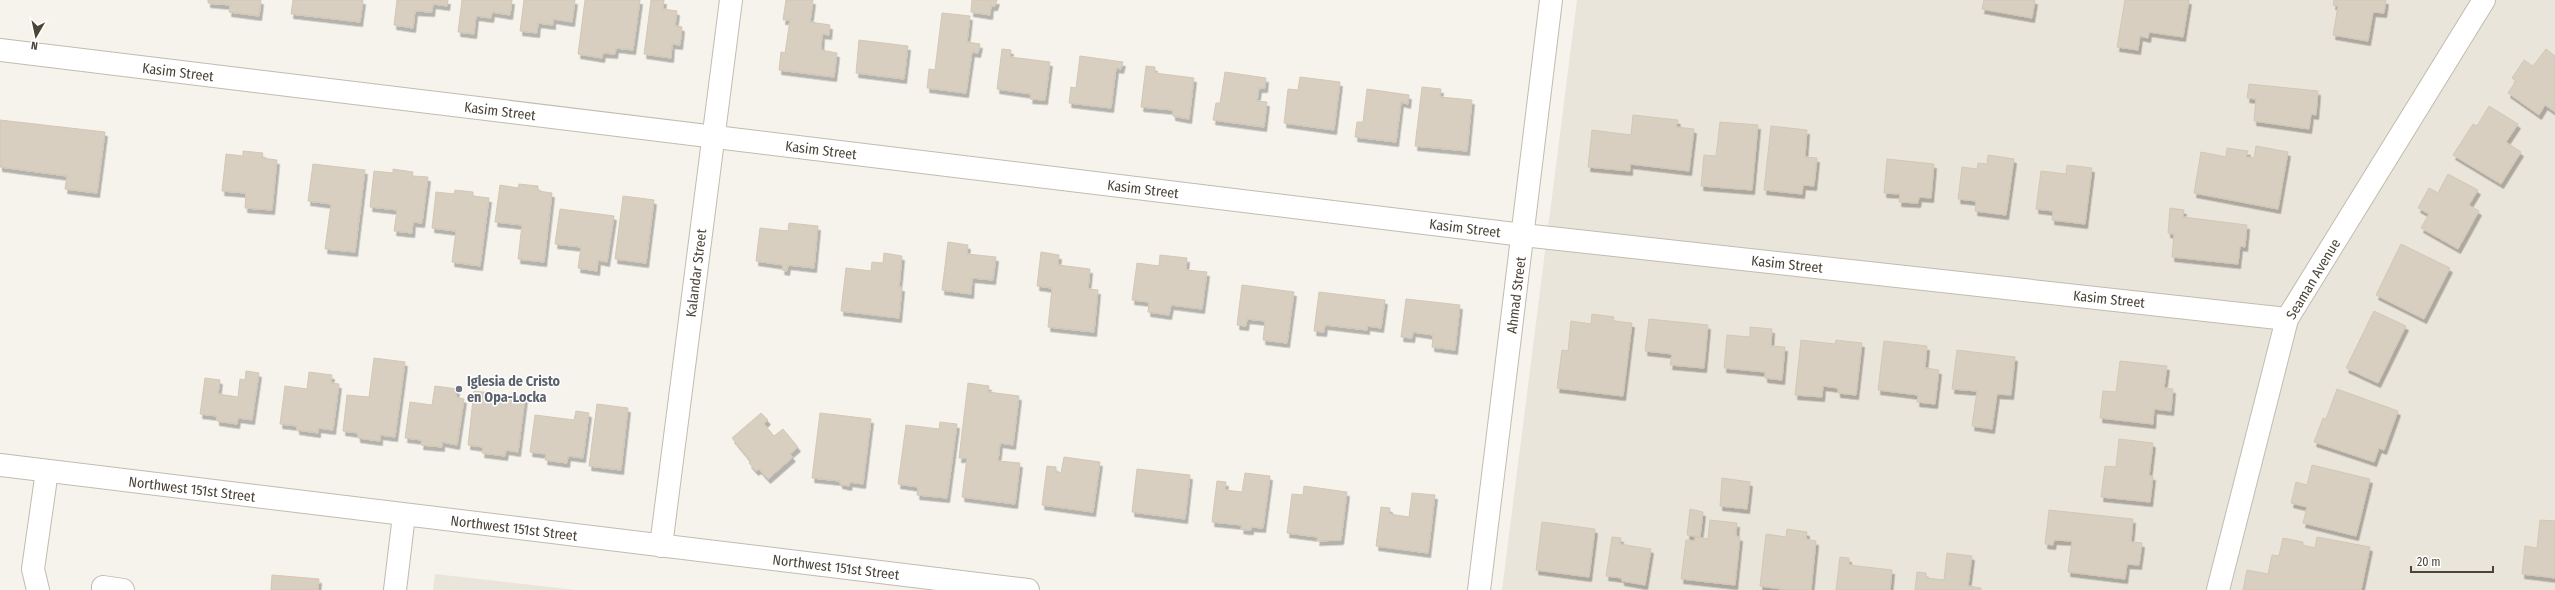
<svg xmlns="http://www.w3.org/2000/svg" width="2555" height="590" viewBox="0 0 2555 590" font-family="'Fira Sans Condensed',sans-serif">
  <defs>
    <filter id="shadow"><feDropShadow dx="2.5" dy="4.5" stdDeviation="0" flood-color="#0004"/></filter>
  </defs>
  <rect width="100%" height="100%" fill="#f6f3ec"/>
  <g fill="#eae5da">
    <polygon points="1577,0 2555,0 2555,590 1502,590"/>
    <polygon points="435,574 576,590 433,590"/>
  </g>
  <g fill="#d8cfc1" stroke="#d3c7b4" filter="url(#shadow)">
    <polygon points="208,0 261,0 259,16 229,12 230,5 208,3"/>
    <polygon points="293,0 363,0 360,22 291,14"/>
    <polygon points="397,0 448,0 447,6 433,4 432,12 415,11 413,28 394,25"/>
    <polygon points="462,0 512,0 510,15 492,12 491,18 476,16 474,34 458,32"/>
    <polygon points="524,0 575,0 572,22 553,19 553,25 538,23 537,33 520,31"/>
    <polygon points="585,0 640,0 633,50 616,48 615,54 603,53 602,58 578,54"/>
    <polygon points="651,0 664,0 663,9 677,11 675,26 682,27 680,45 672,44 671,58 644,54"/>
    <polygon points="786,0 813,0 810,22 830,25 829,35 822,34 821,50 837,53 834,77 779,70 781,52 785,53 790,20 783,20"/>
    <polygon points="972,0 997,0 995,6 991,6 990,15 971,12"/>
    <polygon points="1984,0 2035,0 2032,18 1982,9"/>
    <polygon points="2125,0 2189,0 2183,37 2149,32 2148,38 2140,36 2138,50 2117,47"/>
    <polygon points="2334,0 2386,0 2384,13 2373,12 2368,41 2333,35 2338,6 2333,5"/>
    <polygon points="942,13 970,16 967,42 980,44 978,53 972,52 966,93 927,88 929,69 935,70"/>
    <polygon points="859,40 908,46 904,79 856,73"/>
    <polygon points="1002,49 1011,50 1010,57 1050,62 1045,100 1030,99 1031,94 997,89"/>
    <polygon points="2546,49 2555,56 2555,112 2545,105 2539,115 2508,93 2516,81 2512,78 2524,60 2533,66"/>
    <polygon points="1080,56 1123,62 1121,69 1116,68 1111,108 1069,103 1071,87 1076,88"/>
    <polygon points="1146,66 1155,67 1155,73 1194,78 1189,119 1173,116 1173,110 1141,107"/>
    <polygon points="1225,72 1266,78 1265,88 1259,88 1257,101 1267,102 1264,127 1213,120 1216,103 1220,103"/>
    <polygon points="1300,77 1340,82 1334,130 1284,123 1288,89 1298,90"/>
    <polygon points="2249,84 2318,91 2316,115 2311,114 2309,129 2254,121 2256,99 2247,98"/>
    <polygon points="1422,87 1441,89 1440,97 1472,100 1467,151 1415,146"/>
    <polygon points="1367,89 1409,95 1408,104 1401,102 1396,142 1355,137 1357,122 1363,122"/>
    <polygon points="2489,106 2518,124 2506,142 2521,152 2501,184 2453,155 2473,124 2477,126"/>
    <polygon points="1633,115 1678,120 1676,127 1694,129 1689,171 1630,164 1630,171 1588,167 1592,130 1631,135"/>
    <polygon points="0,120 105,132 97,193 65,189 67,176 0,167"/>
    <polygon points="1720,122 1758,125 1752,190 1701,186 1704,155 1716,156"/>
    <polygon points="1771,126 1807,130 1805,157 1817,158 1814,186 1803,185 1802,194 1764,190"/>
    <polygon points="2256,146 2288,152 2278,209 2194,193 2201,152 2226,157 2227,148 2248,151 2246,157 2254,158"/>
    <polygon points="243,151 263,153 262,158 277,160 272,210 245,208 246,193 222,191 226,154 243,156"/>
    <polygon points="1988,155 2014,159 2006,215 1975,211 1976,201 1958,199 1962,167 1977,169 1978,163 1987,164"/>
    <polygon points="1887,159 1934,164 1931,198 1919,197 1918,203 1899,202 1900,194 1884,193"/>
    <polygon points="313,164 365,170 355,252 325,249 331,204 308,201"/>
    <polygon points="2067,165 2092,168 2085,224 2052,220 2053,211 2036,209 2041,171 2066,174"/>
    <polygon points="393,169 413,172 412,176 428,177 422,223 413,222 412,233 394,231 397,210 370,207 374,171 393,173"/>
    <polygon points="2448,174 2478,190 2469,205 2479,211 2458,249 2421,228 2429,214 2418,208 2429,188 2438,193"/>
    <polygon points="519,184 538,186 538,191 552,193 544,262 518,259 522,225 495,222 500,185 518,188"/>
    <polygon points="455,190 473,192 473,196 489,198 480,266 452,262 456,231 432,228 436,192 454,194"/>
    <polygon points="623,196 654,200 646,263 615,259"/>
    <polygon points="2170,208 2184,210 2183,217 2247,225 2245,247 2240,246 2238,264 2172,257 2174,234 2168,233"/>
    <polygon points="560,209 614,216 607,262 598,260 597,271 578,268 581,247 555,244"/>
    <polygon points="789,223 818,226 814,268 788,265 787,271 782,270 783,265 756,261 760,228 788,231"/>
    <polygon points="948,242 968,245 967,254 996,257 993,280 972,278 971,294 942,290"/>
    <polygon points="2401,244 2450,268 2424,319 2376,295"/>
    <polygon points="1041,252 1059,255 1058,265 1090,269 1088,289 1098,290 1094,332 1048,327 1052,288 1037,286"/>
    <polygon points="884,253 902,256 899,287 902,287 899,318 841,311 846,268 871,271 872,262 883,263"/>
    <polygon points="1160,255 1187,258 1186,270 1207,272 1202,309 1171,305 1169,315 1148,312 1149,302 1132,300 1137,263 1159,266"/>
    <polygon points="1242,285 1294,292 1287,343 1263,340 1265,321 1247,319 1246,326 1237,325"/>
    <polygon points="1319,292 1385,300 1381,328 1367,326 1367,330 1325,325 1324,332 1314,331"/>
    <polygon points="1406,299 1460,305 1455,350 1432,347 1433,335 1413,332 1412,338 1401,337"/>
    <polygon points="2374,311 2406,326 2378,383 2346,368"/>
    <polygon points="1592,314 1614,317 1613,321 1632,323 1623,396 1557,388 1562,350 1568,351 1571,321 1591,324"/>
    <polygon points="1649,319 1708,325 1704,368 1670,365 1672,354 1645,351"/>
    <polygon points="1750,327 1772,329 1771,346 1785,347 1782,380 1765,378 1765,372 1724,368 1727,335 1750,337"/>
    <polygon points="1801,340 1835,344 1836,340 1862,343 1856,395 1838,393 1838,388 1823,386 1822,397 1795,395"/>
    <polygon points="1884,341 1927,346 1925,368 1939,370 1935,404 1917,402 1918,395 1878,390"/>
    <polygon points="1957,350 2015,357 2011,395 1997,394 1992,429 1972,426 1977,391 1952,389"/>
    <polygon points="374,358 405,362 395,437 380,435 380,441 358,438 358,433 343,431 347,395 369,397"/>
    <polygon points="2120,361 2167,366 2164,388 2173,389 2171,411 2154,409 2153,424 2100,418 2103,391 2116,392"/>
    <polygon points="246,371 259,373 252,420 238,418 237,424 217,421 217,416 200,414 205,378 220,380 218,394 238,397 240,379 245,380"/>
    <polygon points="309,372 332,375 331,383 339,384 333,430 318,428 318,433 297,430 297,426 280,424 285,386 307,389"/>
    <polygon points="968,383 989,386 988,392 1019,396 1013,445 1000,443 998,461 1020,463 1015,504 962,497 967,458 959,458"/>
    <polygon points="435,386 457,389 456,397 464,399 457,445 442,442 442,447 421,445 422,440 405,438 410,402 432,405"/>
    <polygon points="2337,389 2398,411 2384,450 2379,448 2374,462 2314,442 2323,418 2326,419"/>
    <polygon points="474,391 525,397 518,452 506,450 505,456 482,453 483,447 468,445"/>
    <polygon points="597,404 628,408 621,470 589,466"/>
    <polygon points="576,411 589,413 583,458 568,456 567,463 545,460 546,454 530,452 535,415 574,420"/>
    <polygon points="761,413 768,420 764,424 774,436 783,429 798,447 790,454 793,457 768,479 759,469 756,471 749,463 751,461 732,438"/>
    <polygon points="820,413 871,419 863,484 850,482 849,486 840,484 840,481 812,478"/>
    <polygon points="940,422 957,424 947,498 917,495 918,487 898,484 906,425 939,429"/>
    <polygon points="2119,439 2153,443 2149,476 2153,476 2150,502 2101,497 2105,466 2116,467"/>
    <polygon points="1064,457 1100,462 1093,512 1042,505 1047,466 1056,467 1056,472 1061,473"/>
    <polygon points="2312,465 2370,479 2356,536 2303,523 2307,507 2291,503 2296,482 2307,485"/>
    <polygon points="1137,469 1190,475 1185,519 1132,512"/>
    <polygon points="1245,473 1270,476 1263,528 1251,527 1251,530 1246,530 1241,529 1242,525 1212,522 1217,481 1226,482 1225,490 1242,492"/>
    <polygon points="1722,478 1750,482 1747,509 1720,506"/>
    <polygon points="1304,486 1347,492 1341,540 1317,541 1318,537 1287,533 1292,494 1303,495"/>
    <polygon points="1412,493 1435,495 1428,553 1376,546 1381,507 1390,508 1389,514 1409,517"/>
    <polygon points="1690,509 1703,512 1700,537 1687,535"/>
    <polygon points="2049,510 2133,519 2131,542 2142,543 2139,565 2127,564 2125,579 2068,572 2072,541 2054,540 2053,545 2045,544"/>
    <polygon points="1710,520 1737,523 1736,536 1740,537 1735,585 1681,579 1686,540 1695,541 1695,537 1708,539"/>
    <polygon points="2540,520 2555,521 2555,578 2522,574 2525,546 2537,548"/>
    <polygon points="1542,522 1595,529 1589,577 1536,570"/>
    <polygon points="1787,529 1807,532 1806,539 1816,541 1811,590 1788,590 1760,586 1766,534 1786,537"/>
    <polygon points="1612,537 1621,538 1620,544 1651,549 1645,585 1622,581 1622,578 1606,576"/>
    <polygon points="2317,537 2370,547 2361,590 2243,590 2247,570 2268,574 2272,555 2279,556 2283,538 2303,542 2303,545 2315,548"/>
    <polygon points="1947,553 1972,556 1968,586 1981,588 1981,590 1915,590 1917,572 1926,573 1926,578 1944,580"/>
    <polygon points="1840,557 1849,558 1849,565 1892,570 1890,590 1836,590"/>
    <polygon points="272,575 319,579 318,590 271,590"/>
  </g>
  <g fill="none" stroke-linecap="round" stroke-linejoin="round">
    <defs>
      <g id="minor">
        <polyline points="0,50 1523,235 2287,319"/>
        <polyline points="0,465 1028,590"/>
        <polyline points="661,546 731,0"/>
        <polyline points="38,590 33,569 47,471"/>
        <polyline points="103,590 103,587 123,590"/>
        <polyline points="395,590 404,515"/>
        <polyline points="1479,590 1551,0"/>
        <polyline points="2218,590 2287,319 2484,0"/>
      </g>
    </defs>
    <use href="#minor" stroke="#c2bbae" stroke-width="24"/>
    <use href="#minor" stroke="#fff" stroke-width="22"/>
  </g>
  <circle fill="#6b7280" stroke="#fff" stroke-width="1.5" cx="459" cy="389" r="4"/>
  <g text-anchor="middle" stroke-width="3" stroke-linejoin="round" paint-order="stroke">
    <g font-size="14" fill="#4b4439" stroke="#fff">
      <text transform="translate(178 72) rotate(7)" y="5">Kasim Street</text>
      <text transform="translate(500 111) rotate(7)" y="5">Kasim Street</text>
      <text transform="translate(821 150) rotate(7)" y="5">Kasim Street</text>
      <text transform="translate(1143 189) rotate(7)" y="5">Kasim Street</text>
      <text transform="translate(1465 228) rotate(7)" y="5">Kasim Street</text>
      <text transform="translate(1787 264) rotate(6)" y="5">Kasim Street</text>
      <text transform="translate(696 273) rotate(-83)" y="5">Kalandar Street</text>
      <text transform="translate(2313 279) rotate(-59)" y="5">Seaman Avenue</text>
      <text transform="translate(1516 295) rotate(-83)" y="5">Ahmad Street</text>
      <text transform="translate(2109 299) rotate(6)" y="5">Kasim Street</text>
      <text transform="translate(192 489) rotate(7)" y="5">Northwest 151st Street</text>
      <text transform="translate(514 528) rotate(7)" y="5">Northwest 151st Street</text>
      <text transform="translate(836 567) rotate(7)" y="5">Northwest 151st Street</text>
    </g>
    <g font-size="14" font-weight="bold" fill="#5b616d" stroke="#fff" text-anchor="start">
      <text x="467" y="386">Iglesia de Cristo<tspan x="467" dy="16">en Opa-Locka</tspan></text>
    </g>
  </g>
  <g transform="translate(36 36) rotate(189)" stroke="#ffffff" stroke-width="3" paint-order="stroke">
  <path d="M0-3L7 15L0 10L-7 15Z" fill="#4b4439"/>
  <text y="-6" font-size="11" font-weight="bold" text-anchor="middle" fill="#4b4439">N</text>
  </g>
  <path d="M2411 566v6h82v-6" fill="none" stroke="#4b4439" stroke-width="2"/>
  <text x="2417" y="566" font-size="12" fill="#4b4439" stroke="#ffffff" stroke-width="3" paint-order="stroke">20 m</text>
</svg>
